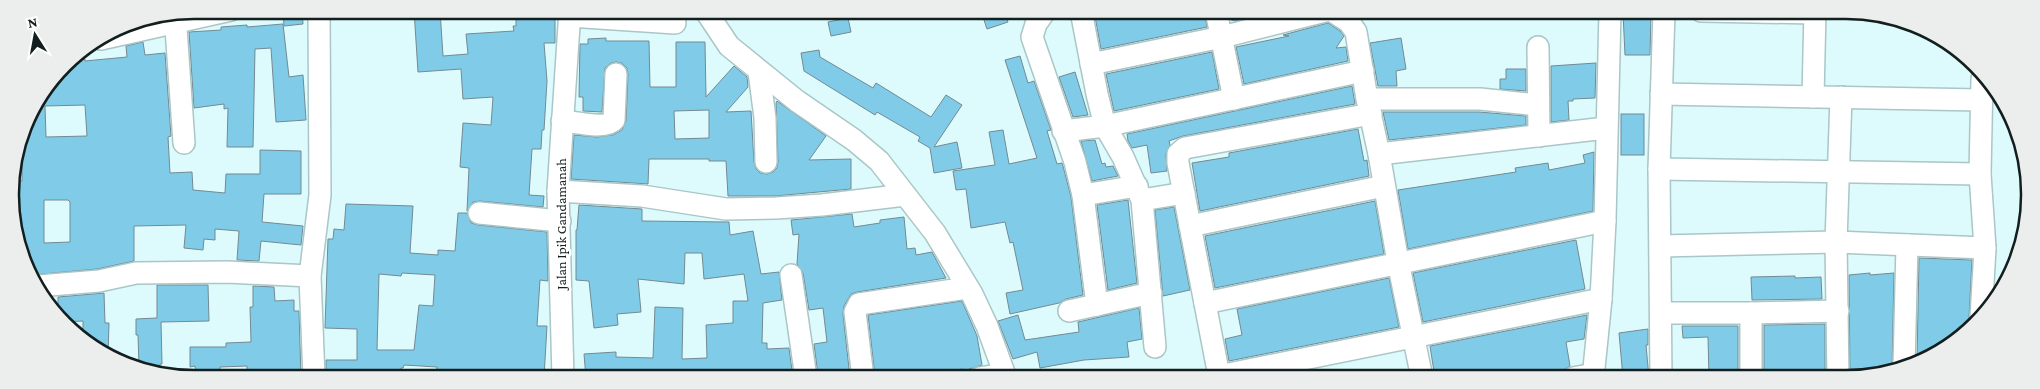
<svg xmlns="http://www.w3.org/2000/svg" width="2040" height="389" viewBox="0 0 2040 389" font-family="'Crimson Pro',serif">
  <rect width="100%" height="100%" fill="#ddfbfc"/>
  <g fill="#80cce8" stroke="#728a93" fill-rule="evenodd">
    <polygon points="283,10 302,10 303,24 284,26"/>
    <polygon points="414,10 440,10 443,56 468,54 466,34 514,31 513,26 516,26 516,10 555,10 555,43 544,43 547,81 544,130 542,130 541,149 532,149 529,195 544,196 543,207 480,201 473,202 467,211 469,168 460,167 463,123 491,125 493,97 463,99 461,69 418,72"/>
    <polygon points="981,11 1004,11 1008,22 987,29"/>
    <polygon points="1094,11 1204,11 1207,27 1101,49"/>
    <polygon points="1229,11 1274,11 1235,21 1231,20"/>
    <polygon points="1623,13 1651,13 1650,55 1625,55"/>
    <polygon points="848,18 851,32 831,36 828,22"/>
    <polygon points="1328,23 1340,31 1344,36 1336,48 1346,47 1348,61 1244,84 1236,47 1289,36 1283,35"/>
    <polygon points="283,24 289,77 303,75 306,120 276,122 271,48 255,49 253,147 227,147 228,108 224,109 224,104 194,108 189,32 221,30 221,27 247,25 247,27"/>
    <path d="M606,38V41H649L650,87H676V42H705L706,97L734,66L747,77L748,87L726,112L751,111L754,162L756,169L760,173L767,174L773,172L777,168L778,162L776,103L777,101L826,136L809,160L851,159V189L775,196H728L726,161H709V159H649L648,184L571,179L574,135L597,137L613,135L622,130L626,121L628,75L627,68L622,63L616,62L611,63L605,68L602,112L583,111V97H579L580,44H588V39ZM709,110V138L675,139L674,111Z"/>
    <polygon points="1401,38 1406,69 1396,71 1397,86 1378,86 1370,43"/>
    <path d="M143,42L145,55L165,53L171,136L168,137L170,173L192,172L193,190L225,193L226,174H260V150L301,151V194H264L262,222L303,226L301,245L261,241L259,261L237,260L239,231L215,229V240L204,239L203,250L184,248L186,225L134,226V261L97,269L32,275L20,254L10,183L11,181H22V135L24,124L64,64L72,59H85V61L127,57L126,46ZM85,105L87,136L46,137L45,106ZM44,200H68L70,202V242L44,243Z"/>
    <polygon points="819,50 820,57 873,88 876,83 931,117 946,95 962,105 934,147 957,142 962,168 934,173 930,148 918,141 920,137 877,112 875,115 804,71 801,53"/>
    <polygon points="1212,52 1219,89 1114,111 1106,74"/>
    <polygon points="1020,56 1028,83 1034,81 1051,130 1047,131 1057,164 1062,163 1063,166 1071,197 1083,295 1066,299 1059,303 1010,314 1006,293 1023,290 1013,242 1010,243 1005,222 971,228 966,189 956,190 953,171 995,165 989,132 1003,130 1009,164 1037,158 1005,60"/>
    <polygon points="1596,63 1595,98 1573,99 1573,101 1568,101 1569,120 1551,122 1551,66"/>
    <polygon points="1506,69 1526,69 1526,91 1500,89 1500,79 1506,79"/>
    <polygon points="1075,72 1088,115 1073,117 1059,77"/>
    <polygon points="1352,86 1355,104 1183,136 1169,141 1170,145 1166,154 1167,171 1151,173 1147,145 1132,148 1128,141 1127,134"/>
    <polygon points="1383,112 1479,112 1526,116 1526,125 1389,140"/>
    <rect x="1621" y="114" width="23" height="41"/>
    <polygon points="1358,129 1364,161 1367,160 1369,176 1200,211 1192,163 1229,157 1229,153"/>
    <polygon points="1095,140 1102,164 1105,163 1106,167 1113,166 1118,176 1092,181 1081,141"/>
    <polygon points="1594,152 1593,211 1408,249 1398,190 1516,172 1515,168 1548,163 1549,170 1585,163 1583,155"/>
    <polygon points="1128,200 1137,283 1108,290 1097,205"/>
    <polygon points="1375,201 1384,254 1215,288 1205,236"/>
    <path d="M346,204L413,206L410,253L438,255V250L455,251L458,213H467L471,223L478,225L547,232L548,281L540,280L537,326H547L544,377L480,378L479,372H454V377L436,375L437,367L404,365L403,368H401V378H326V360H357V329L325,328L328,239H333L334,229L344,230ZM402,273L435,275L433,306L419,305L414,350H377L379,274L401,276Z"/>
    <polygon points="579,205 642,209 642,221 729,222 730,235 753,231 761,274 779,272 782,300 763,303 762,343 767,343 767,349 789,348 793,378 670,378 669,372 641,370 640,378 586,378 584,354 616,352 616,357 653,358 655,307 683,308 682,359 707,358 706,325 733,323 733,301 748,301 744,274 704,279 702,253 685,253 684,284 638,279 641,312 617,314 618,325 594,328 589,281 576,280 576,230 577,230"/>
    <polygon points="1174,207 1190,290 1163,296 1155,210"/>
    <polygon points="852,214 854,227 880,223 880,220 904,217 907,249 915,248 916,255 932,252 946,278 857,292 851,294 844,306 843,314 850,378 832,378 832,373 818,375 814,344 827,342 823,308 809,310 803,273 797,264 799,234 793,235 791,220"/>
    <polygon points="1576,240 1585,289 1423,322 1413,273"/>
    <polygon points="1919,258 1972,260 1969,317 1972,328 1955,340 1942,340 1942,350 1922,361 1917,361"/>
    <polygon points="1870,273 1870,275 1894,273 1892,369 1858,379 1850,379 1849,275"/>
    <polygon points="1795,276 1795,278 1821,277 1822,299 1752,300 1751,277"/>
    <polygon points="1389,278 1399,327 1229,361 1225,339 1242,335 1237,309"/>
    <polygon points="157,285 208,285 209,321 161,322 162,364 160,364 160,374 139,367 138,335 136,335 136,319 157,318"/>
    <polygon points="253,286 274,287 275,301 294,300 294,311 299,311 301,378 247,378 247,366 220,367 220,377 196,377 195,366 190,367 190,347 226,347 226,343 251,342 250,307 253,307"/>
    <polygon points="104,293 105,323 109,323 108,356 102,354 83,339 83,321 63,322 58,318 58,297"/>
    <polygon points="962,301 977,336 982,365 963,371 963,369 935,372 902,378 890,378 890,374 875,376 868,315"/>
    <polygon points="1139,308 1142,339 1127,342 1129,357 1084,360 1040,368 1037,352 1013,359 998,321 1018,315 1025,340 1079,332 1078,322"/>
    <polygon points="1587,315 1584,339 1566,342 1570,366 1565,369 1561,375 1544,378 1435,378 1430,346"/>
    <polygon points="1825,324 1825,379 1764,379 1764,325"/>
    <polygon points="1682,326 1738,326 1738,378 1709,378 1708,337 1683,338"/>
    <polygon points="1648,329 1648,345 1646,345 1649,378 1623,378 1619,333"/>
  </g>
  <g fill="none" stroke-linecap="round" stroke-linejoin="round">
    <defs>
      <g id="minor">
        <polyline points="705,10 729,46 797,101 854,140 879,161 935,233 972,294 987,326 1006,378"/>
        <polyline points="1045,11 1036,24 1032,37 1075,162 1083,195 1097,305"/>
        <polyline points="1081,11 1097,94 1105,126 1123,157 1142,200 1155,347"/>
        <polyline points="1216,11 1234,99"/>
        <polyline points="1332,11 1349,22 1356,32 1367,99 1379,154 1398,262 1422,378"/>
        <polyline points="1701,11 1815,13"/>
        <polyline points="175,14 184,143"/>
        <polyline points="569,16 675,23"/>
        <polyline points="101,39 231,10"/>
        <polyline points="1538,47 1539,136"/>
        <polyline points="1091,64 1222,37 1325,11"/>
        <polyline points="759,72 765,118 766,162"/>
        <polyline points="1661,94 1981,100"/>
        <polyline points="1813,97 1815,11"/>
        <polyline points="1367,99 1480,99 1528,104 1538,102"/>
        <polyline points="1371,114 1185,148 1178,154 1178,163 1219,376 1601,299"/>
        <path d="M562,121C575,122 606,130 614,120L616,74"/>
        <polyline points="1063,131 1105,126 1363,71"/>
        <polyline points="1379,154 1606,128"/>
        <polyline points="1659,169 1980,174"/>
        <polyline points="558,191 642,196 726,209 776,208 822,205 905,195"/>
        <polyline points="1083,195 1137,186"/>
        <polyline points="1142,200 1184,193"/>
        <polyline points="479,213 560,221"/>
        <polyline points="1190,226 1384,186"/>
        <polyline points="1661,246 1836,242 1985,248"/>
        <polyline points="791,275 806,378"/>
        <polyline points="38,286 99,281 136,273 227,272 310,276"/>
        <polyline points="1205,303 1605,221"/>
        <polyline points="1069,311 1151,293"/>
        <polyline points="1661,313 1751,313 1838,311"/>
        <polyline points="1751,313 1751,379"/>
        <polyline points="1981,318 1985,248 1980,174 1982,79"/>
        <polyline points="1904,366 1907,245"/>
        <polyline points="314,378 310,276 320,195 319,10"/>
        <polyline points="563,378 558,191 570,10"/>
        <polyline points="863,378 855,312 859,304 967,288"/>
        <polyline points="979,378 1004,374"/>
        <polyline points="1573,378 1594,374"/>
        <polyline points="1593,378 1601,299 1605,221 1610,11"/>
        <polyline points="1661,378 1659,169 1664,11"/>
        <polyline points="1838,379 1836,242 1841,97"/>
      </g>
    </defs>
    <use href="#minor" stroke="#aac6c7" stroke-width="24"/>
    <use href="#minor" stroke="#fff" stroke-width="21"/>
  </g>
  <g text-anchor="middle" stroke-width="5" stroke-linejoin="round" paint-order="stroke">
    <g font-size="14" fill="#131e1e" stroke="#fff">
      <text transform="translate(561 224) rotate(-90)" y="5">Jalan Ipik Gandamanah</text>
    </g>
  </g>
  <path d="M0 0H2040V389H0ZM194 19H1846A175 175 0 0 1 2021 194V195A175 175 0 0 1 1846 370H194A175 175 0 0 1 19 195V194A175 175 0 0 1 194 19Z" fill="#eceded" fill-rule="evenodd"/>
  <path fill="none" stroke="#131e1e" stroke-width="2.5" d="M194 19H1846A175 175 0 0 1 2021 194V195A175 175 0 0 1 1846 370H194A175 175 0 0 1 19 195V194A175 175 0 0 1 194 19Z"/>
  <g transform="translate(35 35) rotate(349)" stroke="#ffffff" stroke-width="4" paint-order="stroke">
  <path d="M0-4L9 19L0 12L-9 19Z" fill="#131e1e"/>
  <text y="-8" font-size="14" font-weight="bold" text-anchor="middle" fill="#131e1e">N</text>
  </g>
</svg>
